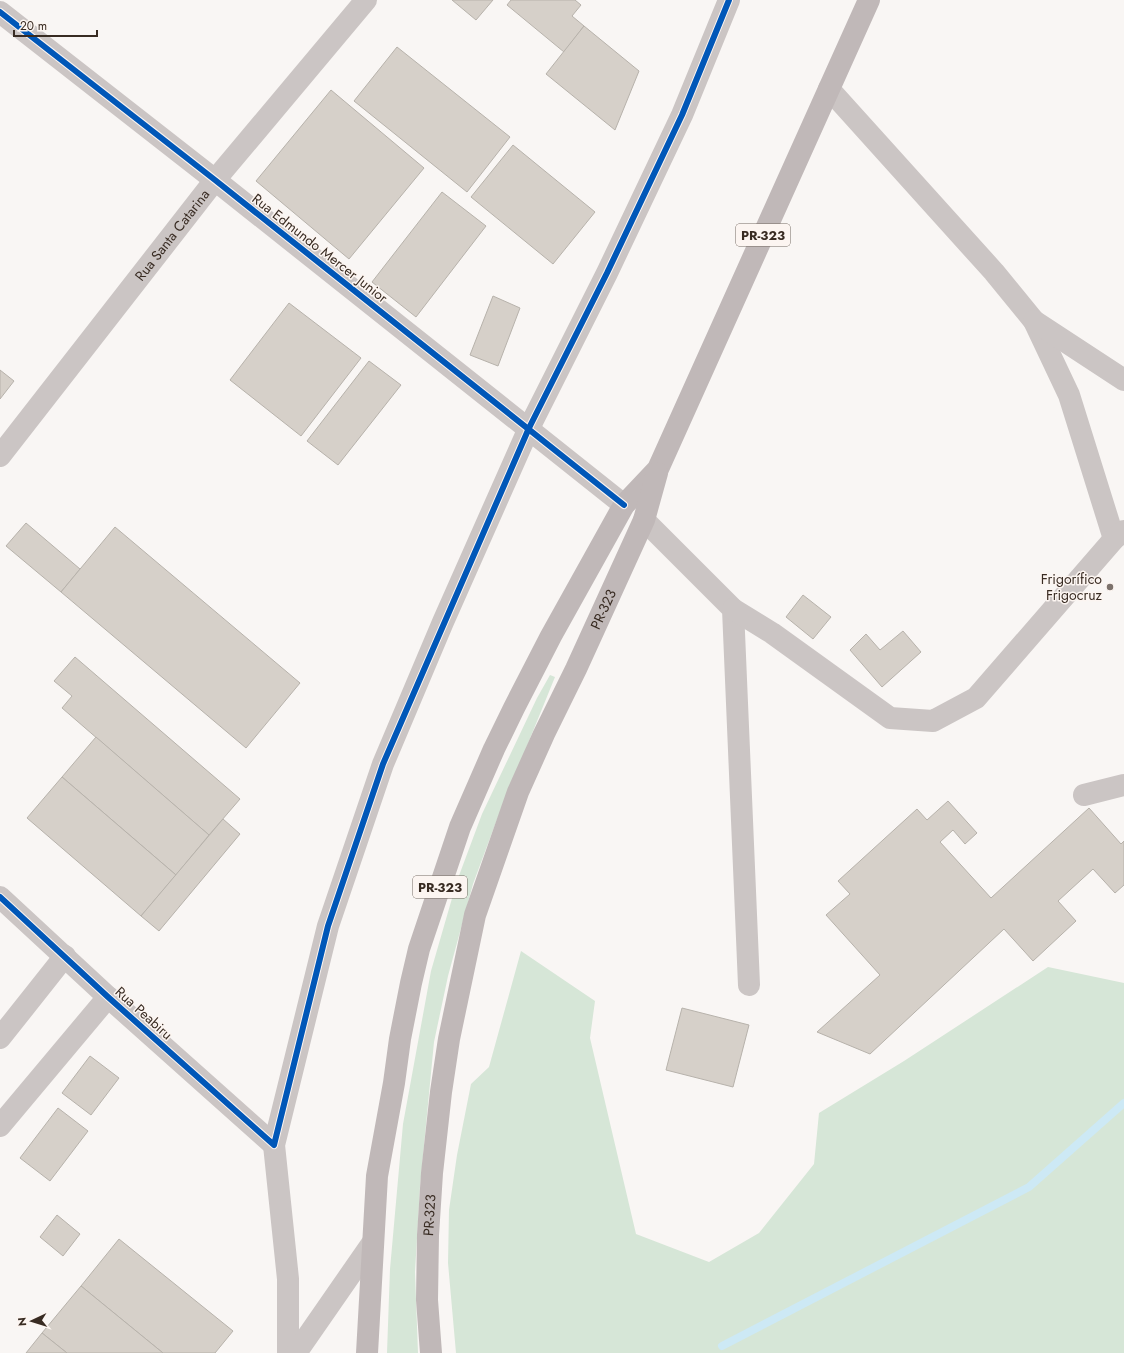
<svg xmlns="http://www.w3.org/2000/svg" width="1124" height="1353" viewBox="0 0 1124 1353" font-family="Jost,sans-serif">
  <rect width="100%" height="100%" fill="#f9f6f4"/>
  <g fill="#d6e6d7">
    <polygon points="550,675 555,677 496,822 473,884 448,976 434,1042 420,1187 415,1272 418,1353 387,1353 390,1269 403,1124 431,971 457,881 482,814 537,698"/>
    <polygon points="521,951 595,1001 590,1038 636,1234 709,1262 759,1233 814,1164 819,1113 904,1061 1048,967 1124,983 1124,1353 456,1353 448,1263 449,1210 457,1155 471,1084 489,1067"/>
  </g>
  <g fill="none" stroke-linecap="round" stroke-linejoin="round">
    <polyline stroke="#cde9f5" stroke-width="8" points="722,1346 1029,1187 1124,1103"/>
  </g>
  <g fill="#d6d0c9" stroke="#b7b2ab">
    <polygon points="452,0 493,0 476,20"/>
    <polygon points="511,0 575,0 581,5 572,16 584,26 564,52 507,5"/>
    <polygon points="584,26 639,71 615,130 546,74"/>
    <polygon points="397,47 510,137 467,192 354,101"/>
    <polygon points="331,90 424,168 349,259 256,181"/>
    <polygon points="513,145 595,212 553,264 471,197"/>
    <polygon points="442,192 486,226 416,317 372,282"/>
    <polygon points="493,296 520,308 498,366 470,355"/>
    <polygon points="289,303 361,358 301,436 230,380"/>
    <polygon points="369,361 401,385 338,465 307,441"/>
    <polygon points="0,370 14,381 0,399"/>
    <polygon points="26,523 80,569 61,592 6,546"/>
    <polygon points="115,527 300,683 246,748 61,592"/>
    <polygon points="803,595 831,617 813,639 786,617"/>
    <polygon points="903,631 921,652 882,687 850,650 866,634 880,650"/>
    <polygon points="75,657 240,799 209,835 62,708 72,696 54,681"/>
    <polygon points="96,737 209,835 176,875 62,777"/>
    <polygon points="62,777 176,875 141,916 27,818"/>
    <polygon points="948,801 977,833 965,844 953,830 940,842 991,898 1089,808 1121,844 1124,841 1124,885 1115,893 1093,869 1058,901 1076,921 1033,961 1004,929 870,1054 817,1032 880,975 826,915 850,894 838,881 917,809 927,820"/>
    <polygon points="223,819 240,834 159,931 141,916"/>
    <polygon points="682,1008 749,1025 733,1087 666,1070"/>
    <polygon points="90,1056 119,1078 91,1115 62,1093"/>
    <polygon points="58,1108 88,1131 50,1181 20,1158"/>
    <polygon points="57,1215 80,1234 63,1256 40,1237"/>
    <polygon points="119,1239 233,1331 215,1353 163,1353 81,1286"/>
    <polygon points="81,1286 163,1353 67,1353 42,1333"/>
    <polygon points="42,1333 67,1353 26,1353"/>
  </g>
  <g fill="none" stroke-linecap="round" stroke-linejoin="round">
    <g stroke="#cbc5c4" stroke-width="22">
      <polyline points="0,12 215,180 624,505"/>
      <polyline points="829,89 994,272 1034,321 1069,395 1114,539"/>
      <polyline points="1034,321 1124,380"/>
      <path id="s1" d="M0,456L215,180L366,0"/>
      <polyline points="644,520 733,609 749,985"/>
      <polyline points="733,609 772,633 890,718 933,721 976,698 1114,539 1124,531"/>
      <polyline points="1084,795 1124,785"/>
      <polyline points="0,897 108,997 274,1145"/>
      <polyline points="0,1038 65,956"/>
      <polyline points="0,1126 108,997"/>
      <polyline points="288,1353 288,1279 274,1145 328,926 383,764 443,622 529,428 607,273 682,115 729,0"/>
      <polyline points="296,1353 373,1242"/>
    </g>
    <g stroke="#c0b8b8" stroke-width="22">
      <polyline points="367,1353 377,1176 394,1083 400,1039 411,983 419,949 460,827 494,749 514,708 551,636 624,505 658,469 869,0"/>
      <path id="s2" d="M431,1353L427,1300L428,1235L432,1173L441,1092L449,1039L475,915L518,792L544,734L576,669L644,520L657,473"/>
    </g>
    <defs>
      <g id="cycleway">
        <polyline points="0,12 215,180 624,505"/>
        <polyline points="0,897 108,997 274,1145 328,926 383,764 529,428 607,273 682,115 729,0"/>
      </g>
    </defs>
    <use href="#cycleway" stroke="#fcf5f1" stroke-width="8"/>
    <use href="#cycleway" stroke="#0057b8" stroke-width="6"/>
  </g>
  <circle fill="#7c726c" stroke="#fcf5f1" stroke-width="1.5" cx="1110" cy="587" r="4"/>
  <g text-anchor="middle" stroke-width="3" stroke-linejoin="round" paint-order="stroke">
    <g fill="#fcf5f1" stroke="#736860" stroke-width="1">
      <rect x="736" y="224" width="54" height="22" rx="3"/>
      <rect x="413" y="876" width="54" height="22" rx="3"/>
    </g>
    <g font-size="13" font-weight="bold" fill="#382b22">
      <text x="763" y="240">PR-323</text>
      <text x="440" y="892">PR-323</text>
    </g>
    <g font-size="14" fill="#382b22" stroke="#fcf5f1">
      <text dy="5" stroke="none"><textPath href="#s1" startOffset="280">Rua Santa Catarina</textPath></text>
      <text transform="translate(320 248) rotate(38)" y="5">Rua Edmundo Mercer Junior</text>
      <text dy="5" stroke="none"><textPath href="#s2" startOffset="774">PR-323</textPath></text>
      <text transform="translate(144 1013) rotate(42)" y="5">Rua Peabiru</text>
      <text dy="5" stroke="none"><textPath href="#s2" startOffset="138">PR-323</textPath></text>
    </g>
    <g font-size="14" fill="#382b22" stroke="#fcf5f1" text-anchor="end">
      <text x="1102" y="584">Frigorífico<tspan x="1102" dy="16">Frigocruz</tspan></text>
    </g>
  </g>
  <g transform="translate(32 1321) rotate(266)" stroke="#fcf5f1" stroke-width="3" paint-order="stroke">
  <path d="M0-3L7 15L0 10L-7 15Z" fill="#382b22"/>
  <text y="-6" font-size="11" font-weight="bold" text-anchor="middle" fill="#382b22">N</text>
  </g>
  <path d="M14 30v6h83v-6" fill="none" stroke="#382b22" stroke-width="2"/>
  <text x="20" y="30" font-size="12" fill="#382b22" stroke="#fcf5f1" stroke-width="3" paint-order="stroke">20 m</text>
</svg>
